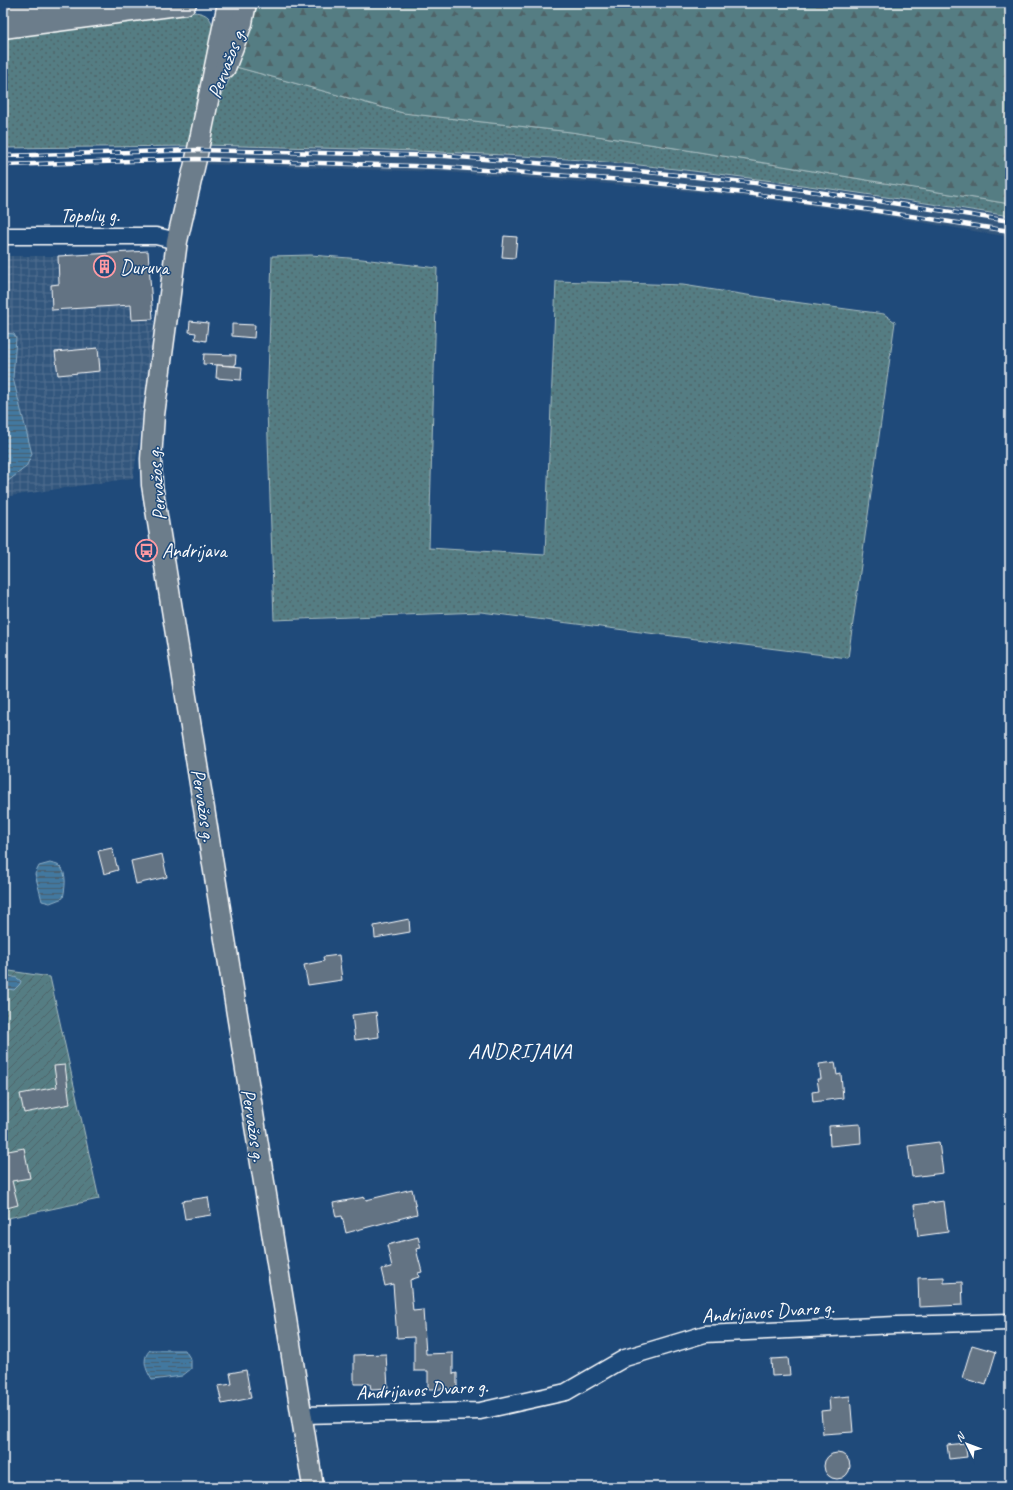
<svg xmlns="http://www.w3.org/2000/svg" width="1013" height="1490" viewBox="0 0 1013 1490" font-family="Caveat,sans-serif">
  <defs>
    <pattern id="industrial-grid" width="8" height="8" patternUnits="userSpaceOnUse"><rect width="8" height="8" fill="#33567d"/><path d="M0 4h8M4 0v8" fill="none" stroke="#526f90"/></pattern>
    <pattern id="grass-dots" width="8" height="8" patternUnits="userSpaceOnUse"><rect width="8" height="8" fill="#547d83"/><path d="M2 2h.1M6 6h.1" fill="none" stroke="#506468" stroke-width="1.8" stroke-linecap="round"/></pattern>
    <pattern id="forest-firs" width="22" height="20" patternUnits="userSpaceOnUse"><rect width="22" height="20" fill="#547d83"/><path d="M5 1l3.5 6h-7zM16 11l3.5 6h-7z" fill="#506468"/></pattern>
    <pattern id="garden-furrows" width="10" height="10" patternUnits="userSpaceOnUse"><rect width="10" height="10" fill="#547d83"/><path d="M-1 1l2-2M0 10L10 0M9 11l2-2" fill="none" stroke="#506468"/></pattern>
    <pattern id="water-rules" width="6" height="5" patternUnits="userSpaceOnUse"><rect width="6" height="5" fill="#42789f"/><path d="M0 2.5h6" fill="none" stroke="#486071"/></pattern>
  </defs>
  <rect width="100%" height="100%" fill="#1f4a7a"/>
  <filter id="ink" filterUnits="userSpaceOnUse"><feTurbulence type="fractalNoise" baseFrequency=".025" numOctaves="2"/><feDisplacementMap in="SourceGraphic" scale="8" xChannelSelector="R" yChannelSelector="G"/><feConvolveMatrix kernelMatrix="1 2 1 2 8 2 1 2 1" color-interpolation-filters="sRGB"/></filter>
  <g filter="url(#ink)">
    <polygon fill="#33567d" points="205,145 445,151 638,165 754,178 1010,216 1010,237 872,214 754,198 638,186 444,172 201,164"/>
    <polygon fill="url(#industrial-grid)" points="148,251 155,341 133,478 3,497 3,256 58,256"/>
    <g fill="url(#grass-dots)" stroke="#aabec1">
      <path d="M188,12C205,12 212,15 214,33L193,113L196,117L190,146L3,148V31Z"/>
      <path d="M236,67L403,113L571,132L675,148L1010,204V216C887,197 764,178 639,165C495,151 350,149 205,145L211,114Z"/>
      <polygon points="311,255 362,259 437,268 429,548 545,555 556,281 683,285 779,300 884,314 895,322 848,658 481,612 274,620 267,408 272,256"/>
    </g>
    <path fill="url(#forest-firs)" stroke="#aabec1" d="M263,3H1010V204L675,148L571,132L403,113L236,67C240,53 251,8 263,3Z"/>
    <polygon fill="url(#garden-furrows)" stroke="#aabec1" points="3,970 50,977 99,1199 3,1219"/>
    <g fill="url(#water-rules)" stroke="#8eaec5">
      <polygon points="3,333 14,334 16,338 13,378 32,454 26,467 3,485"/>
      <path d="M50,863C52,864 57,864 59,866C68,872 65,889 63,898L50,903L42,901L35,874L39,866Z"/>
      <polygon points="3,974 17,978 21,981 20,984 14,990 8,989 3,985"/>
      <path d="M150,1350H185L191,1360V1369L182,1376L152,1380C146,1370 141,1359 150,1350Z"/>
    </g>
    <g fill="#637383" stroke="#fff">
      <polygon points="504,236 517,237 515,258 502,257"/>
      <polygon points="148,251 153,319 132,320 131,305 52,310 51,285 59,284 58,256"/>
      <polygon points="190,321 208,323 206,341 195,339 196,333 189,332"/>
      <polygon points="232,324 255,325 254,338 232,336"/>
      <polygon points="98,348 100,371 58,375 55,352"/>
      <polygon points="204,354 236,355 235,366 203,364"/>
      <polygon points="217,365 242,367 241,380 216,378"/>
      <polygon points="112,848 118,870 104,874 98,851"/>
      <polygon points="162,854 167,877 136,884 131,861"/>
      <polygon points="409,919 410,932 375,938 374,926"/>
      <polygon points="339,955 342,980 308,985 304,965 324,961 323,957"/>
      <polygon points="376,1012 379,1037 355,1040 352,1015"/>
      <polygon points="835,1062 837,1075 841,1074 843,1098 813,1102 812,1092 819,1091 817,1079 821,1079 819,1064"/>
      <polygon points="65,1065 70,1104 24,1113 20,1094 57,1087 54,1066"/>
      <polygon points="860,1124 861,1143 830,1146 829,1126"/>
      <polygon points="939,1142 943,1173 912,1177 908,1146"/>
      <polygon points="24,1148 30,1178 12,1181 18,1205 3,1209 3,1152"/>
      <polygon points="412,1189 417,1214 346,1233 342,1216 336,1217 333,1203 365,1197 366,1200"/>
      <polygon points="208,1197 211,1215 185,1219 182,1201"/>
      <polygon points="944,1201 948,1232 918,1236 914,1205"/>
      <polygon points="418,1237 421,1248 416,1249 422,1272 418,1273 419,1277 410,1280 413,1311 423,1310 426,1354 453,1353 453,1374 457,1373 457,1389 428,1389 428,1371 414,1371 414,1337 397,1338 393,1284 385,1286 381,1269 392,1267 387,1245"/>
      <polygon points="944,1277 944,1283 962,1282 963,1305 919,1307 918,1278"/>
      <polygon points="972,1345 996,1352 986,1385 962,1378"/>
      <polygon points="386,1354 388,1388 371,1389 370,1384 354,1384 354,1355"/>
      <polygon points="788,1358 790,1375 772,1376 771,1359"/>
      <polygon points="246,1370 251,1398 222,1404 218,1386 232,1384 230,1373"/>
      <polygon points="850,1396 853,1432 823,1434 821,1411 830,1410 829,1398"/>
      <polygon points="965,1443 967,1457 949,1459 947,1445"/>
      <circle cx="837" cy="1466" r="13"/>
    </g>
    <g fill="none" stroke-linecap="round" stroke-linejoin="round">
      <defs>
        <g id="minor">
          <polyline points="3,236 156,236 177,241"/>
          <polyline points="302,1415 480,1411 566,1392 625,1358 705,1334 896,1325 1010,1322"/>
        </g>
        <g id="major">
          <polyline points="228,3 196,159 177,241 154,415 151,459 152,485 313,1487"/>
          <polyline points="225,68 242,23 246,3"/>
        </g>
        <g id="highway">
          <polyline points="15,10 63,3"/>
          <polyline points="3,27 185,3"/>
        </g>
      </defs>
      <use href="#minor" stroke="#fff" stroke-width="19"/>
      <use href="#major" stroke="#fff" stroke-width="23"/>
      <use href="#highway" stroke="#fff" stroke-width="25"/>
      <use href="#minor" stroke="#1f4a7a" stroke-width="16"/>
      <use href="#major" stroke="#6c7d8b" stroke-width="20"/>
      <use href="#highway" stroke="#6c7d8b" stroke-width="22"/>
      <defs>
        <g id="rail">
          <polyline points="3,156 197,150 446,156 638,171 755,183 872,200 1010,221"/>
          <polyline points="3,165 196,159 444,167 637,181 754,194 871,210 1010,231"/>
        </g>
      </defs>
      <use href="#rail" stroke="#fff" stroke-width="4.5"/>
      <use href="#rail" stroke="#1f4a7a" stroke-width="3" stroke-dasharray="9" stroke-linecap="butt"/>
    </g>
  </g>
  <defs>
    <symbol id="building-ring" viewBox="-11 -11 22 22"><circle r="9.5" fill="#1f4a7a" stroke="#ff9aa2" stroke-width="1.5"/><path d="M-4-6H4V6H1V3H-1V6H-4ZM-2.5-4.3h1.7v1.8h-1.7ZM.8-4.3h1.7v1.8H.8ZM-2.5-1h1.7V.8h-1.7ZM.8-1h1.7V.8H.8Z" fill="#ff9aa2"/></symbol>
    <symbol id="bus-ring" viewBox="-11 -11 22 22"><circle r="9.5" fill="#1f4a7a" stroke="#ff9aa2" stroke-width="1.5"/><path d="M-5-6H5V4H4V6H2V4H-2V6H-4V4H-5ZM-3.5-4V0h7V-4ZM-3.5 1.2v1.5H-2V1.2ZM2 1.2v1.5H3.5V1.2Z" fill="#ff9aa2"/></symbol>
  </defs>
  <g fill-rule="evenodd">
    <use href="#building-ring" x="92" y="254" width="25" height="25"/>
    <use href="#bus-ring" x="134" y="538" width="25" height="25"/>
  </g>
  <g text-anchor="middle" stroke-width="3" stroke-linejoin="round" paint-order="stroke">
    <g font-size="20" fill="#fff" stroke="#1f4a7a">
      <text transform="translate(226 63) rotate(-69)" y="7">Pervažos g.</text>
      <text x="90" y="222">Topolių g.</text>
      <text transform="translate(156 484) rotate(-95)" y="7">Pervažos g.</text>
      <text transform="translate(204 805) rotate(81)" y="7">Pervažos g.</text>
      <text transform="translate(254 1125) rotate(81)" y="7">Pervažos g.</text>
      <text transform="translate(768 1311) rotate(-4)" y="7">Andrijavos Dvaro g.</text>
      <text transform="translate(422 1389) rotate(-3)" y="7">Andrijavos Dvaro g.</text>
    </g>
    <g font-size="20" fill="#fff" stroke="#1f4a7a" text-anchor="start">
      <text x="120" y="274">Duruva</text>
      <text x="162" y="557">Andrijava</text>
    </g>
    <g font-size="22" letter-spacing="1" fill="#fff" stroke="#1f4a7a">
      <text x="520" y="1058">ANDRIJAVA</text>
    </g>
  </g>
  <rect width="1013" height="1490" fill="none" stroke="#1f4a7a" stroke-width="16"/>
  <rect x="8" y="8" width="997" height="1474" fill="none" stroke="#fff" stroke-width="1.5" filter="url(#ink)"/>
  <g transform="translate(967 1444) rotate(312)" stroke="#1f4a7a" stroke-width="3" paint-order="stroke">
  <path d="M0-3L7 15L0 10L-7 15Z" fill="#ffffff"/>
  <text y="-6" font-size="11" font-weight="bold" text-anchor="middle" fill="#ffffff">N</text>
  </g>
</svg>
